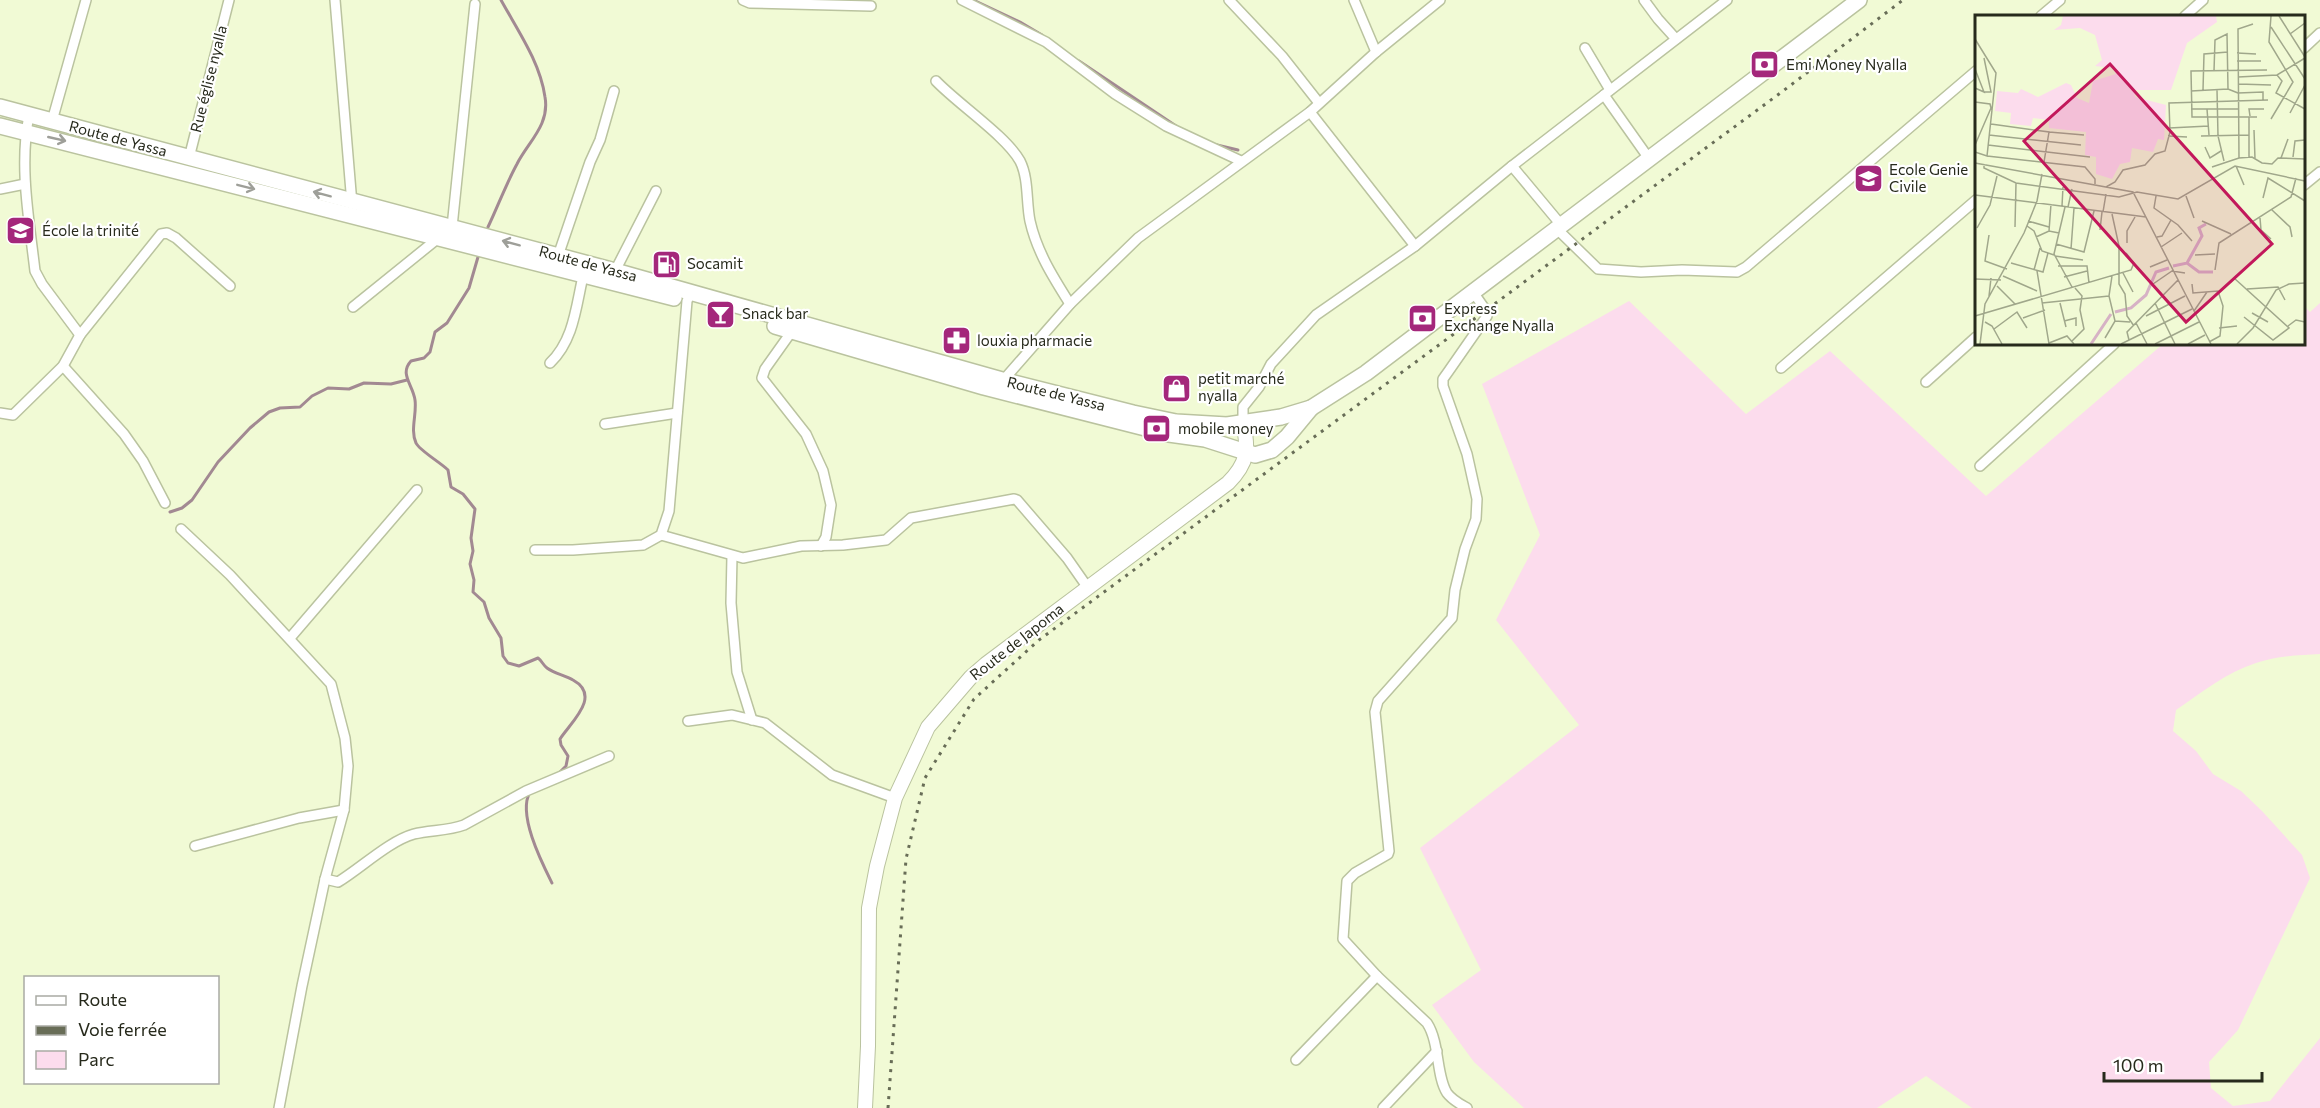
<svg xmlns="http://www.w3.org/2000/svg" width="2320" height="1108" viewBox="0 0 2320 1108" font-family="Commissioner,sans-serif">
  <rect width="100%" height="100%" fill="#f1fad5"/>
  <path fill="#fcdced" d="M1629,301L1746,414L1830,351L1986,496L2163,344H2304V306L2310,312L2320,303V654C2299,655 2276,656 2256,663C2227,672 2201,693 2176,710L2173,731L2196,751L2213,774L2241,791L2262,811L2302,855L2310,878L2238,1030L2209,1062L2211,1088L2233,1106L2270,1101L2320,1038V1108H1972L1926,1076L1877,1108H1524L1474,1062L1432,1005L1481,970L1420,848L1579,725L1496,620L1540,535L1482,384Z"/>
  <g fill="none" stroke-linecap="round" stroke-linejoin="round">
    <g stroke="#a28992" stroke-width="3">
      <polyline points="973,0 1020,22 1042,35"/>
      <polyline points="1079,61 1176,126"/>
      <polyline points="1217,145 1238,150"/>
      <path d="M488,227C498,206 506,184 517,164C528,142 550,125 545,97C540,62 518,31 501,0"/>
      <path d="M478,257L469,288L447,323L435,332L430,352L424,358L411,361C399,374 413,385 415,400C417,414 410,430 416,443C419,450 441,463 448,470L451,487L463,494L475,509L471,538L473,551L470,564L474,580L473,592L484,602L489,618L501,638L503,656L508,663L519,666L538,658C542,661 543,665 547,668C555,674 565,675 573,680C602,696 571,722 560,739L561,745L568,756L566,766L560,772"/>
      <polyline points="170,512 182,508 192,500 218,462 250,428 269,412 280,408 300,407 312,396 328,388 349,389 364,383 391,384 407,380"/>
      <path d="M530,792C517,814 542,863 552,883"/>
    </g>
    <defs>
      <g id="street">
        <polyline points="335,0 352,204"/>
        <polyline points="743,0 750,3 871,6"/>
        <polyline points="962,0 1046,42 1115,94 1166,126 1241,161"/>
        <polyline points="1229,0 1282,56 1319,103"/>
        <polyline points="1354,0 1376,52"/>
        <polyline points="1644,0 1658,19 1676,39"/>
        <polyline points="2041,16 2060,0"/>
        <polyline points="2185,16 2203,0"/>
        <polyline points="1585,48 1610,90"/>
        <polyline points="2304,48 2320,33"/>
        <path d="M936,81C958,104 1006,136 1020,161C1029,179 1026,202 1030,221C1037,252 1053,277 1070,304"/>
        <polyline points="1604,95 1650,160"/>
        <polyline points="1310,112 1415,246"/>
        <path d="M29,115C19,166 29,219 35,271L42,284L80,335"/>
        <polyline points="52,121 86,0"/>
        <polyline points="189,158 229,0"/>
        <polyline points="1512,166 1562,226"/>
        <polyline points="2304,185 2320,172"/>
        <polyline points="0,189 25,184"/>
        <polyline points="1557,229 1598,269 1641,272 1682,270 1737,272 1746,267 1976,71"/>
        <polyline points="558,256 590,162 600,140 614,91"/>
        <polyline points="615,271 656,191"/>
        <polyline points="353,307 452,227 475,4"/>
        <polyline points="792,331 765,369 762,378 806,434 823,471 831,505 826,537 821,546"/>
        <path d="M550,363C575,339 576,304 584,272"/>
        <polyline points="63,366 124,434 143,461 165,503"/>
        <polyline points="1781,368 1976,200"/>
        <polyline points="1926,382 1976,337"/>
        <polyline points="1000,384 1070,304 1138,238 1310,112 1376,52 1440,0"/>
        <polyline points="0,413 13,415 63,366 80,335 161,234 167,233 176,238 230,286"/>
        <polyline points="1243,423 1243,407 1259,387 1271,364 1316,315 1415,246 1512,166 1727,0"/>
        <polyline points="605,424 677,413"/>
        <polyline points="1980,466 2114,344"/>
        <polyline points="181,529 230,575 331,684 345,738 348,766 344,810 325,879 302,986 279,1108"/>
        <polyline points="661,535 743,558 801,546 843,545 886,540 911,518 1014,499 1017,500 1067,558 1088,588"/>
        <polyline points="535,550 573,550 643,545 661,535 669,511 687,301 691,292"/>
        <polyline points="732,556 731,603 737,672 752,720"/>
        <polyline points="290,638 417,490"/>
        <polyline points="688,721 732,715 765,723 832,775 895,798"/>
        <polyline points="195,846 299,818 344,810"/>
        <path d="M325,879L338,882C361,868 389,841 414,834C430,830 448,831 464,825L526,791L609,756"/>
        <polyline points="1296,1060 1377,976"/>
        <polyline points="1383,1108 1437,1051"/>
        <path d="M1467,1108C1460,1104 1452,1100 1447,1093C1436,1076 1440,1043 1427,1023L1377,976L1343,939L1347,881L1355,873L1388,854L1389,851L1375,712L1378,701L1452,618L1455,590L1465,549L1476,519L1477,499L1467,454L1443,386V379L1448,372L1487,316V312L1473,292"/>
      </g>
      <path id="secondary" d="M865,1108L868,1046L869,908L877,866L895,798L928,727L971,677L986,664L1228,483C1248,463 1249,449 1243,423"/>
      <g id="primary">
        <polyline points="0,107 615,271 1002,380 1133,413 1176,422 1227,425 1281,417 1311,408 1366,373 1859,0"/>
        <polyline points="0,126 674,298"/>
        <polyline points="775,326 984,387 1169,434 1205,439 1255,455 1272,450 1287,437 1311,408"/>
      </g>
    </defs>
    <use href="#street" stroke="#bac39f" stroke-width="12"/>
    <use href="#secondary" stroke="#bac39f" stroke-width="16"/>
    <use href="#primary" stroke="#bac39f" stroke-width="18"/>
    <use href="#street" stroke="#fff" stroke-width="9"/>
    <use href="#secondary" stroke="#fff" stroke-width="14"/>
    <use href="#primary" stroke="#fff" stroke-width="15"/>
    <polyline stroke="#686d57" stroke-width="3" stroke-dasharray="3 6" stroke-linecap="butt" points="888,1108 906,859 925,778 974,699 1039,640 1779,94 1903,0"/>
  </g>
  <defs><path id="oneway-shaft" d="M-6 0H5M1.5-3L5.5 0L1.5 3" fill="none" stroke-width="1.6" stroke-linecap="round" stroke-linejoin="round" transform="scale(1.5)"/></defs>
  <g stroke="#9e9f99">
    <use href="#oneway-shaft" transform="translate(57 139) rotate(13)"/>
    <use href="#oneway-shaft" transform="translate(246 187) rotate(14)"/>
    <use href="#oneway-shaft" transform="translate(322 194) rotate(-165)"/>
    <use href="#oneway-shaft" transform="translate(511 243) rotate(-165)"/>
  </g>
  <defs>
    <symbol id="bank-square" viewBox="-11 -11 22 22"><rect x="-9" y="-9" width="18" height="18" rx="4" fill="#a4277b" stroke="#fff"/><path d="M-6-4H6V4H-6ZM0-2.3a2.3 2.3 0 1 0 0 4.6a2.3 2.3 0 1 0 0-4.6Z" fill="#fff"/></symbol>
    <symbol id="school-square" viewBox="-11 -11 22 22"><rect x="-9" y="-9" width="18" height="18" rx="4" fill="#a4277b" stroke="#fff"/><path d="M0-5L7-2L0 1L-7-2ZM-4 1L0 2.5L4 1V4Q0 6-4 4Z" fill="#fff"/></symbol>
    <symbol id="fuel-square" viewBox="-11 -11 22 22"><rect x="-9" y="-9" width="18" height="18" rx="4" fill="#a4277b" stroke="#fff"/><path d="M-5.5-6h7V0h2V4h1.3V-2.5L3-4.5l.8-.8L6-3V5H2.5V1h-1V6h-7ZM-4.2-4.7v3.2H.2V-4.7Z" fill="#fff"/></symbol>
    <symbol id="bar-square" viewBox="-11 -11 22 22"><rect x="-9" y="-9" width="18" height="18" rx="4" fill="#a4277b" stroke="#fff"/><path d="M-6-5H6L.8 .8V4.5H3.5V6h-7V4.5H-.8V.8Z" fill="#fff"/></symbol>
    <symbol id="pharmacy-square" viewBox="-11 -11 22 22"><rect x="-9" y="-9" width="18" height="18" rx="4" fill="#a4277b" stroke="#fff"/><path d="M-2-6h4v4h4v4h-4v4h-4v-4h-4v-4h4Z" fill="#fff"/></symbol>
    <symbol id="shop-square" viewBox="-11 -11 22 22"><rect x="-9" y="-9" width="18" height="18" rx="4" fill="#a4277b" stroke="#fff"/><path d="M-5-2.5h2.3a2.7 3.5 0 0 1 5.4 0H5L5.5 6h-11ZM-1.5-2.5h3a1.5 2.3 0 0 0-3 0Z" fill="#fff"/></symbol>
  </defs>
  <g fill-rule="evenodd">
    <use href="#bank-square" x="1748" y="48" width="33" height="33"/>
    <use href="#school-square" x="1852" y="162" width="33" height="33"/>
    <use href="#school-square" x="4" y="214" width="33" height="33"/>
    <use href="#fuel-square" x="650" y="248" width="33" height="33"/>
    <use href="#bar-square" x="704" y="298" width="33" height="33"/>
    <use href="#bank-square" x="1406" y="302" width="33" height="33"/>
    <use href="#pharmacy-square" x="940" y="324" width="33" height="33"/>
    <use href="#shop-square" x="1160" y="372" width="33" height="33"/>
    <use href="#bank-square" x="1140" y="412" width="33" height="33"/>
  </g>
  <g text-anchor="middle" stroke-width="4.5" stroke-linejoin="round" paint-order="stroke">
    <g font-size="15" fill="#272a1c" stroke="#fff" text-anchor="start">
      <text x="1786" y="70">Emi Money Nyalla</text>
      <text x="1889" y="175">Ecole Genie<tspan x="1889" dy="17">Civile</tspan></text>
      <text x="42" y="236">École la trinité</text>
      <text x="687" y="269">Socamit</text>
      <text x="1444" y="314">Express<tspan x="1444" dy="17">Exchange Nyalla</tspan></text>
      <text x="742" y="319">Snack bar</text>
      <text x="977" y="346">louxia pharmacie</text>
      <text x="1198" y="384">petit marché<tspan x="1198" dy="17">nyalla</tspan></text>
      <text x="1178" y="434">mobile money</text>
    </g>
    <g font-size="15" fill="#272a1c" stroke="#fff">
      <text transform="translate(209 79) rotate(-76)" y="5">Rue église nyalla</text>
      <text transform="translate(118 139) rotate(15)" y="5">Route de Yassa</text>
      <text transform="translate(588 264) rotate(15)" y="5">Route de Yassa</text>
      <text transform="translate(1056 394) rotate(14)" y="5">Route de Yassa</text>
      <text transform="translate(1017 642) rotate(-38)" y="5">Route de Japoma</text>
    </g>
  </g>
  <g transform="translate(1975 15)">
    <rect width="330" height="330" fill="#f1fad5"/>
    <path d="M88,1H241L242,7L212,28L196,75H159L160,82L191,90L189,125L183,124L178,137L157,133L155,147L145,149L137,164L121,159V142L110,140L111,117L74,113V105L58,103L56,111L35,109L36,98L20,96L22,76L43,78L46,74L63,82L91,68L96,70L102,83L114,88L118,66L141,59L138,53L120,51L127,45L120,20L105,13L79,15L86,10Z" fill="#fcdced"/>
    <path fill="none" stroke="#d6b2c5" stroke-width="3" d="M212,248L227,221L224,213L231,209M198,251L212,248L224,257H238M140,297L156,293L171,280L181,257L194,253M116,329L136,299"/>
    <path fill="none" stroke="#a0a78b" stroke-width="1.5" d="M304,1L330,42M296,12L330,64M315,19L330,8M0,24L21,58L12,141L0,137M262,38L281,39M9,43L16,77H9M262,46H286M0,54L9,77L0,73M239,56L240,25L252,19L253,74M302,60L307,66L301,78L330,94M263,62L302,60L330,43M263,69L296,70M228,75L229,39L253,37M242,75L243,121L249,146M216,76L253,74L263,78M263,78L288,77V85M0,87L15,89L16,93L0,130M216,94H264M232,94L234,120M315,98L330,70M275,101L274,94H289M274,102V142M282,102H217L216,56L292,55M296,104L318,67L294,27L296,1M16,109L74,117L69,147M194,113L234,111M279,115L280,144M74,117L109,120M14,120L106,130M193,121L212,122M226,121L274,120M13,130L115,142M230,132L235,143L246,136M12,141L110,152L120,164V169M318,142L320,126L330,125M264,143L263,14L278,9M306,143L313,124M0,148L158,177L236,329M9,149V153L41,168L144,182L162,177L203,184L260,151L330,166M261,151L269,170M237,152L264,143L277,142L287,148L297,149L303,143L330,144M131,172L140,167L148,155L170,150L180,139L190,136L195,117L194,88L293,85M0,180L171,202M181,181L179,193L203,210L217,226M211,181L219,203M288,183L293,163L330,186M87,191L88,172M90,192L79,239L97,272M93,192L97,174M297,195L315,212L317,222M128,197L131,179M137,199L144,231V269L150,279L152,301L159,311M285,203L286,215L296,224M53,206L74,212M227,206L256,219M52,211L59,216L67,236L79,240M40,212L41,168M2,213L15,190L22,161M125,215L127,197M74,216L76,189M14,220L10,246L32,254M61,222L74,216L84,218M182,222L187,221L196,205M152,228V216L160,202M81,229L109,237L119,196M186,232L207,218M96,234L99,193M220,240L240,239M80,241L108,245M36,248L68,257L73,238M83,251H112L114,268M175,252L192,245M59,255L65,233M240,255L244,228L316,182L321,163M62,256L74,329M148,258L158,277M28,261L62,276M137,261L134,281L140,306M89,262L112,256M259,263L314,313L298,325L269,302M0,264L26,265M178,269L197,256L210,258M217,269L218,278L243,276L248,291L245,321L234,327M22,271L40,289M272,274L303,272L310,285M14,281L16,263M67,288L134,281M85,288L91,312M180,288L200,329M219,296L232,277M277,298L293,307M0,301L156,255L159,248L151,238M171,301L210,281M48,303L70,295M89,306L101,303V311M10,307L17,311L27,329M161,308L172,329M313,311L321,305L330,307M244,313L262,311M19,314L42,297L52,313M130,323L140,306L155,307M154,325L152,317L203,265M97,326L109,314L105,295L107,281L100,273M74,328L92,321L99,329M5,329L10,289L49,218L62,186L67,159M146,329L217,294M180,329L224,307M213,329L230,320M262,329L278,313L301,275L314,269L330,268"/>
    <path fill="#c2185b" fill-opacity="0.15" stroke="#c2185b" stroke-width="3" d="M135,49L297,229L211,307L49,126Z"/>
    <rect width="330" height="330" fill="none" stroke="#272a1c" stroke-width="3"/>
  </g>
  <rect x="24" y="976" width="195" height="108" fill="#ffffff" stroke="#a9aaa4" stroke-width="1.5"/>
  <rect x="36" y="996" width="30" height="9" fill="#ffffff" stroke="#a9aaa4" stroke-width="1.5"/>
  <text x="78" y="1006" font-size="18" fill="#272a1c">Route</text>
  <rect x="36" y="1026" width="30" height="9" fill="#686d57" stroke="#a9aaa4" stroke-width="1.5"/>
  <text x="78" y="1036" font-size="18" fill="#272a1c">Voie ferrée</text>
  <rect x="36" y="1051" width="30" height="18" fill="#fcdced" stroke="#a9aaa4" stroke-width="1.5"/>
  <text x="78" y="1066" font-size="18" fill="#272a1c">Parc</text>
  <path d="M2104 1072v9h158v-9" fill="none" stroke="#272a1c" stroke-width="3"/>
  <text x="2113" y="1072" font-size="18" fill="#272a1c" stroke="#ffffff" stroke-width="4.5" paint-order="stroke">100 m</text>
</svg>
